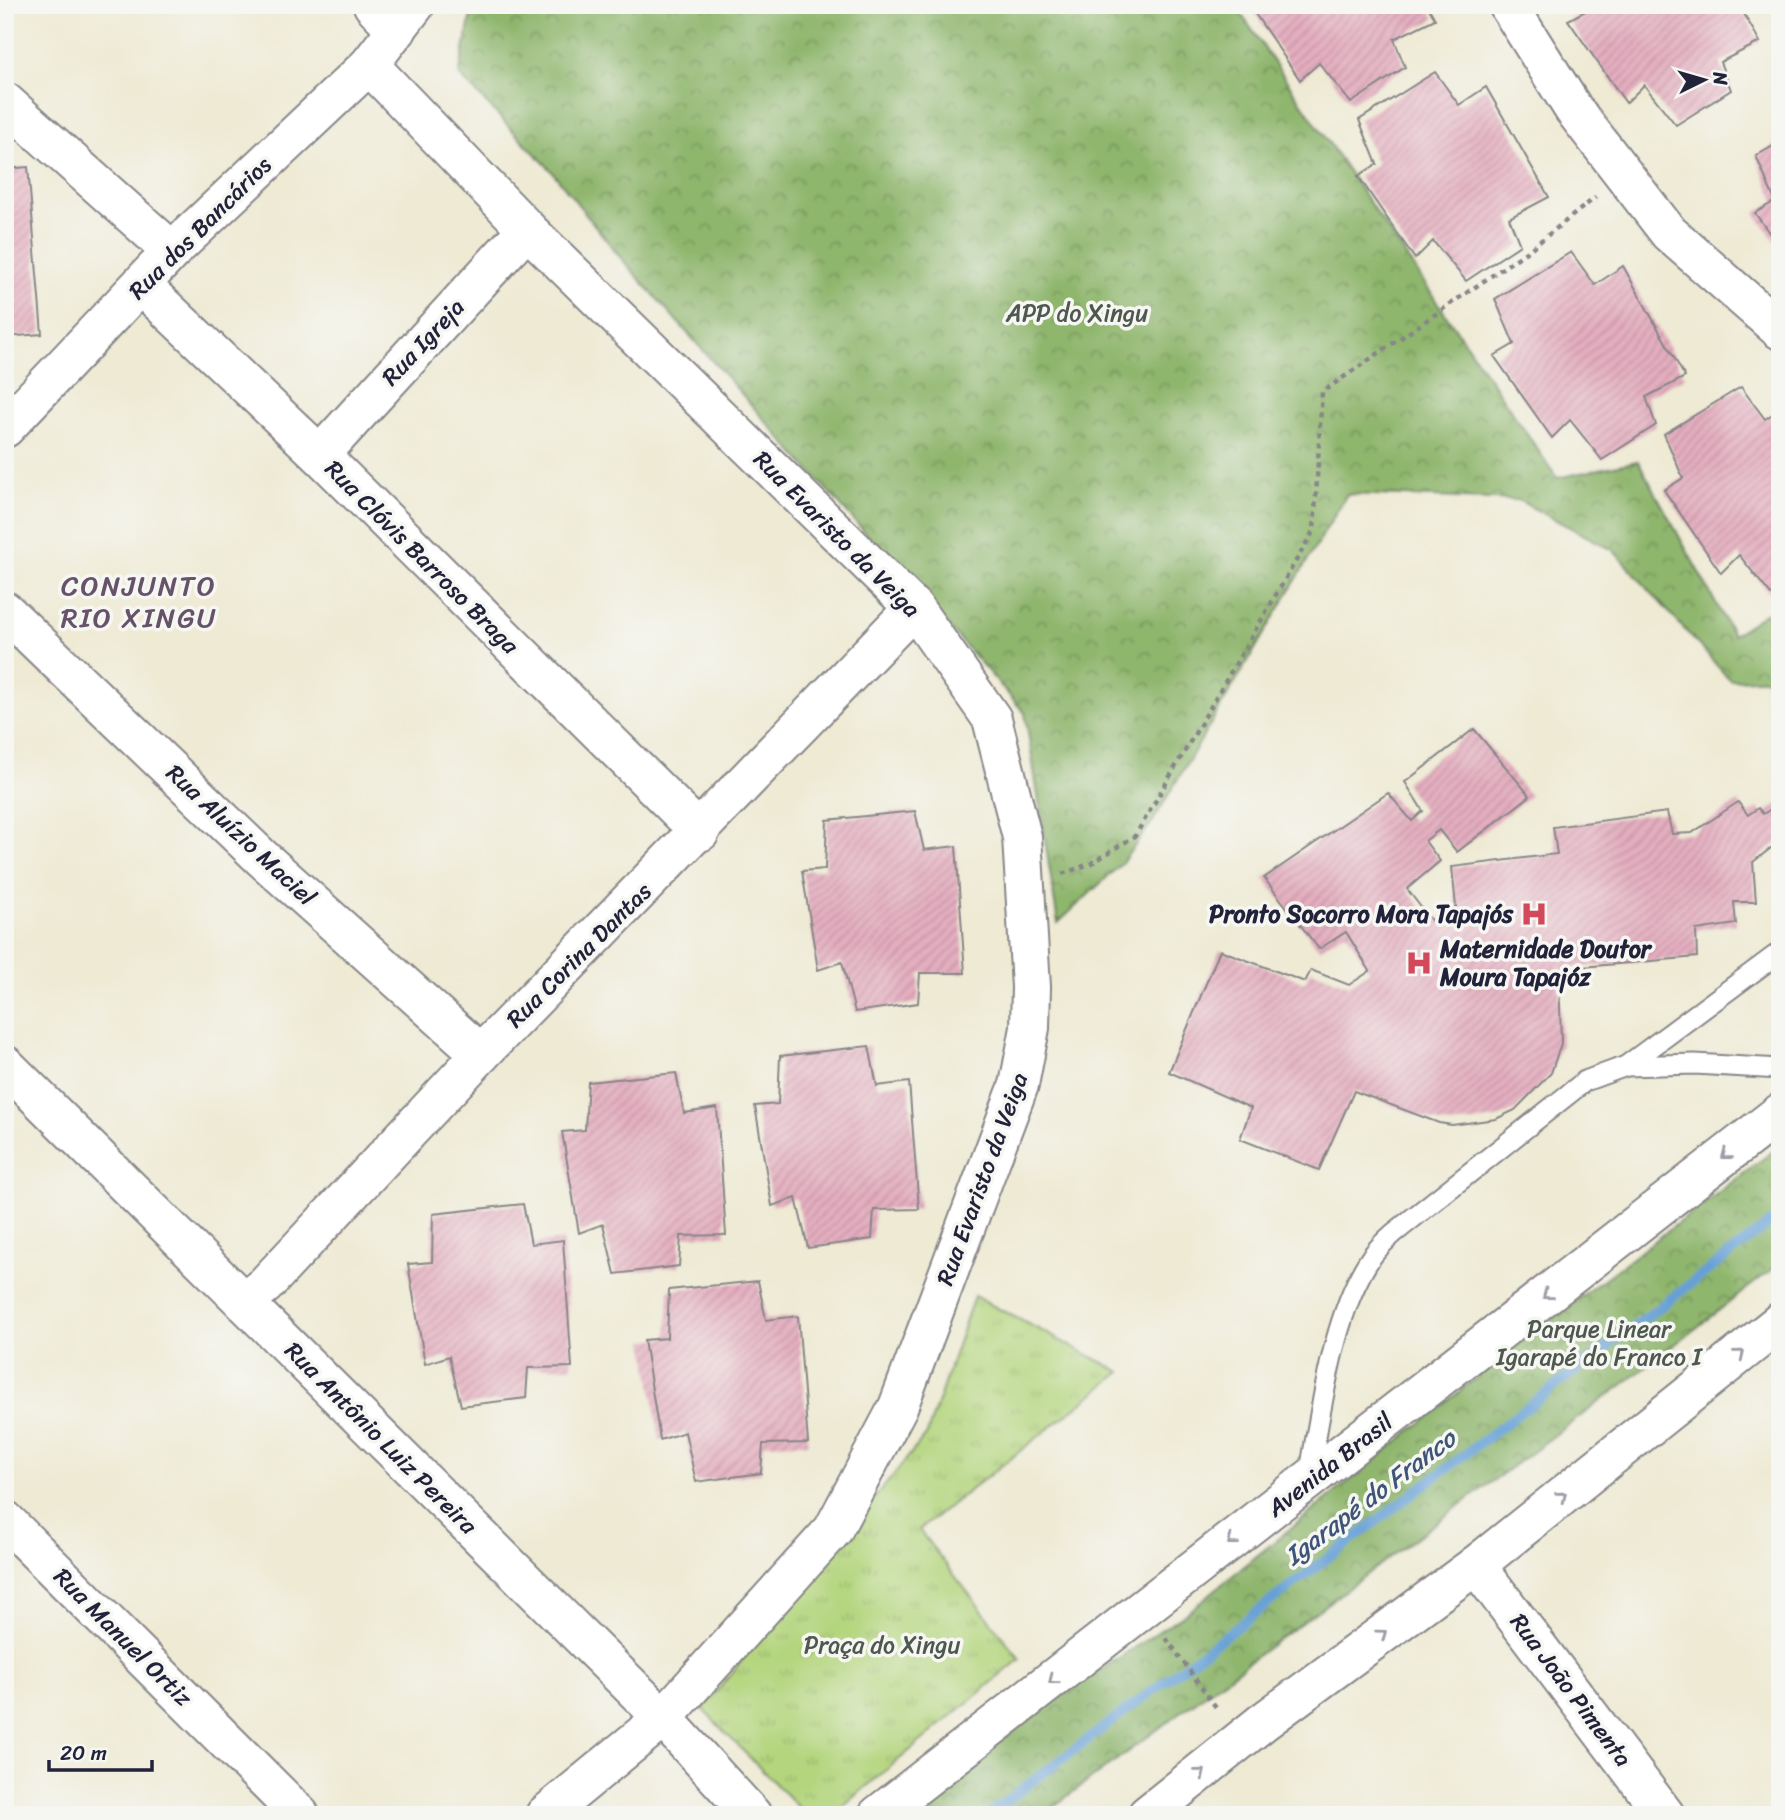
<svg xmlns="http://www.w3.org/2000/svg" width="1785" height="1820" viewBox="0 0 1785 1820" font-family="Sriracha,sans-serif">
  <defs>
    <pattern id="grass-tufts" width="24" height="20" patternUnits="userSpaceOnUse" patternTransform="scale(1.75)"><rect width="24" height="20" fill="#b4d57e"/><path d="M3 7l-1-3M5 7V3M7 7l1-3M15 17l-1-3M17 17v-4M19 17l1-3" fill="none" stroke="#9ab76e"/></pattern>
    <pattern id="forest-crowns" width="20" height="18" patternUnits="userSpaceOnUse" patternTransform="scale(1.75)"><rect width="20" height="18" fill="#8fb66d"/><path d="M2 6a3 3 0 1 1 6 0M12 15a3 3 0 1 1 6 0" fill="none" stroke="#74945b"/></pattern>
    <pattern id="building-hatch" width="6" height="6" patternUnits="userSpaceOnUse" patternTransform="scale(1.75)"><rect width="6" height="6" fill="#e4aebf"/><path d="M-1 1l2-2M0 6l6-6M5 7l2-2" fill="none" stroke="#c395a5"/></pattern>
  </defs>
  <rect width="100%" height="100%" fill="#f6f6f2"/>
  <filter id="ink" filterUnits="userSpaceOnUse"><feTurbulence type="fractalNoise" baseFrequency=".0143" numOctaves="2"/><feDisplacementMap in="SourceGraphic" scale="14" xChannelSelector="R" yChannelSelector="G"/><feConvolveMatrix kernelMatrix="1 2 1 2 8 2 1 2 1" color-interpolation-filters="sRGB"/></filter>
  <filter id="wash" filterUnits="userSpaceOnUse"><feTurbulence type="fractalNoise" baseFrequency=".00686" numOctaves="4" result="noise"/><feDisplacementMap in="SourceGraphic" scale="28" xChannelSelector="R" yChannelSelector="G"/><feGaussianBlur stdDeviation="1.57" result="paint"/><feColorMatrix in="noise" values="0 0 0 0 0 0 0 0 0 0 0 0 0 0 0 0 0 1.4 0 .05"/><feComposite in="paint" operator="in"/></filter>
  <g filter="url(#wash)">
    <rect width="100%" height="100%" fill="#eeead4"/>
    <polygon fill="url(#grass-tufts)" stroke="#6b7c5c" stroke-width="2" points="974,1296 1121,1372 919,1530 1020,1659 832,1815 806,1815 702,1709 927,1434"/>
    <g fill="url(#forest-crowns)" stroke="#586c54" stroke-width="2">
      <polygon points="473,5 1235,5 1557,478 1638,461 1733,635 1780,604 1780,678 1730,680 1613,550 1518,500 1347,494 1153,821 1121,864 1058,923 1025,713 620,257 550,169 459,75"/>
      <polygon points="1780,1146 1780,1263 1629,1380 1042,1815 903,1815 1041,1710 1189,1611 1514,1347"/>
    </g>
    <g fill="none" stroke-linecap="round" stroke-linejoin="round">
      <polyline stroke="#67a0d6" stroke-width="10" points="988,1815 1780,1216"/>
    </g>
    <g id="blocks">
      <g fill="url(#building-hatch)">
        <polygon points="1249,5 1427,5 1435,19 1394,39 1405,67 1351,103 1319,63 1300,80"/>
        <polygon points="1587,5 1739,5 1760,42 1720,62 1731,90 1676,125 1644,85 1626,103 1568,20 1589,9"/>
        <polygon points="1435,72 1459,105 1486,87 1549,197 1509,218 1520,245 1466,281 1433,241 1415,259 1358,176 1377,164 1359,120"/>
        <polygon points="1780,142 1780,248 1755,213 1775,201 1756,156"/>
        <polygon points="28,167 42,334 5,337 5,169"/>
        <polygon points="1571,252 1595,285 1623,266 1685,377 1646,397 1656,425 1602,460 1570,420 1552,438 1494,356 1514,344 1495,299"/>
        <polygon points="1741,387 1765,419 1780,409 1780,590 1771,595 1739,555 1721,573 1664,490 1683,478 1664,434"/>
        <polygon points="1474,729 1530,796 1457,852 1439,830 1425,841 1440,861 1407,889 1433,923 1456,907 1452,867 1557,854 1553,827 1667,812 1672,834 1692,833 1738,802 1748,815 1758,808 1763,814 1780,803 1780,841 1753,862 1756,902 1734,902 1736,924 1696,930 1697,957 1559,969 1561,1043 1551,1073 1515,1110 1496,1119 1452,1125 1439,1123 1354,1091 1319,1170 1240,1139 1251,1108 1169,1072 1220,950 1305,982 1311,970 1349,985 1370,971 1346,932 1319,949 1264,878 1388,793 1412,821 1423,811 1405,782"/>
        <polygon points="915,811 924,850 956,846 965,973 920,973 918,1003 855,1012 842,962 818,970 802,871 825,869 827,820"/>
        <polygon points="869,1046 877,1086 909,1082 919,1209 874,1210 872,1239 808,1248 796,1198 772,1206 755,1106 778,1104 780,1056"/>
        <polygon points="676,1073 684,1113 717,1108 726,1235 681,1236 679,1266 615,1274 603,1224 579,1233 562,1132 585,1130 588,1082"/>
        <polygon points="523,1204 531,1244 563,1240 572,1367 528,1368 526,1398 461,1406 449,1356 425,1364 408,1264 432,1262 433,1214"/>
        <polygon points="758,1281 766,1320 798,1316 808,1443 763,1444 761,1473 696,1482 685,1432 660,1440 644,1340 667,1338 669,1290"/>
      </g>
    </g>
  </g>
  <g filter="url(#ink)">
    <use href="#blocks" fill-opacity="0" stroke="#888688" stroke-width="2"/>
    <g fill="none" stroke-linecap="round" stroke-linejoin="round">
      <defs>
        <g id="service">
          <polyline points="1626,1066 1695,1064 1780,1069"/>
          <path d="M1309,1477C1321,1412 1333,1311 1372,1256C1378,1248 1386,1240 1394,1233L1585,1081L1626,1066L1780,952"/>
        </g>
        <g id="minor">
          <polyline points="373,5 397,30"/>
          <polyline points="1508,5 1574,110 1669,233 1780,330"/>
          <polyline points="369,65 527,229 914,608 992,719 1022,837 1031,987 1030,1028 1019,1085 898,1407 833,1530 663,1718 545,1815"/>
          <polyline points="5,102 172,251"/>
          <polyline points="141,285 320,455 700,832"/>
          <polyline points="5,428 172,251 369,65 415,5"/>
          <polyline points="320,455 527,229"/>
          <polyline points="5,611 262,858 481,1054"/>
          <polyline points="5,1065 663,1718 752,1815"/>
          <polyline points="244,1302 265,1285 481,1054 914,608"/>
          <polyline points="5,1520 300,1815"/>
          <polyline points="1476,1565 1665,1815"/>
        </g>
        <g id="trunk">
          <polyline points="878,1815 1780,1113"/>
          <polyline points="1147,1815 1263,1722 1476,1565 1780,1322"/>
        </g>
      </defs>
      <use href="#service" stroke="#888688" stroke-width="23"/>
      <use href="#minor" stroke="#888688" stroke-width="42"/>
      <use href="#trunk" stroke="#888688" stroke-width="42"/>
      <g stroke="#888688" stroke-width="4.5" stroke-dasharray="5 5" stroke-linecap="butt">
        <polyline points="1062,874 1092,863 1135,836 1314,530 1322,392 1529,250 1596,197"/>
        <polyline points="1166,1638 1218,1710"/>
      </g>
      <use href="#service" stroke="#fff" stroke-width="19"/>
      <use href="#minor" stroke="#fff" stroke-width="38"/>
      <use href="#trunk" stroke="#fff" stroke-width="38"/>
    </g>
    <defs><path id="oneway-chevron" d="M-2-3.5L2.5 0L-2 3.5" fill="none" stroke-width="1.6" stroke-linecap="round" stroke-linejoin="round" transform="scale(1.75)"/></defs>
    <g stroke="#9c9ca7">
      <use href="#oneway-chevron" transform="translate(1726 1155) rotate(142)"/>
      <use href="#oneway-chevron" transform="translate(1547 1295) rotate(142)"/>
      <use href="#oneway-chevron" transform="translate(1740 1354) rotate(-39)"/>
      <use href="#oneway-chevron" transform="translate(1562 1496) rotate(-39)"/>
      <use href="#oneway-chevron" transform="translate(1232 1541) rotate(142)"/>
      <use href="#oneway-chevron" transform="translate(1382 1634) rotate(-36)"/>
      <use href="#oneway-chevron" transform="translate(1053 1680) rotate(142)"/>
      <use href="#oneway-chevron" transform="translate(1201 1773) rotate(-39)"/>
    </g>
  </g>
  <defs>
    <symbol id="hospital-bare" viewBox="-9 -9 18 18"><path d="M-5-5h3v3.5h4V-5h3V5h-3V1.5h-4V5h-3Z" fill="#d1495b" stroke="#f6f6f2" stroke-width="2.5" paint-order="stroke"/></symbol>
  </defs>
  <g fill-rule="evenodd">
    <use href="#hospital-bare" x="1515" y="895" width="38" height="38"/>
    <use href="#hospital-bare" x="1400" y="944" width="38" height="38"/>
  </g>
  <g text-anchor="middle" stroke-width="7" stroke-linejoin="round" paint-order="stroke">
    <g font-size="24" fill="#22223b" stroke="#f6f6f2">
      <text transform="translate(200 228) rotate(-45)" y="8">Rua dos Bancários</text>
      <text transform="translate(423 342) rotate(-47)" y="8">Rua Igreja</text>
      <text transform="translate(837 534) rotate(45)" y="8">Rua Evaristo da Veiga</text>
      <text transform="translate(422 557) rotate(45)" y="8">Rua Clóvis Barroso Braga</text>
      <text transform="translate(241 835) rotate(43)" y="8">Rua Aluízio Maciel</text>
      <text transform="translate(579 955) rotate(-45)" y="8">Rua Corina Dantas</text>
      <text transform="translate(982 1179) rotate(-70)" y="8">Rua Evaristo da Veiga</text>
      <text transform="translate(381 1438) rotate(45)" y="8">Rua Antônio Luiz Pereira</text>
      <text transform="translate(1330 1465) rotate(-38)" y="8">Avenida Brasil</text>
      <text transform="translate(123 1637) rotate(45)" y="8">Rua Manuel Ortiz</text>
      <text transform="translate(1571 1690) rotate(53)" y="8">Rua João Pimenta</text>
    </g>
    <g font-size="24" fill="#4e584f" stroke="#f6f6f2">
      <text x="1077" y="321">APP do Xingu</text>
      <text x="1599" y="1337">Parque Linear<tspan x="1599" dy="28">Igarapé do Franco I</tspan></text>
      <text x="882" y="1653">Praça do Xingu</text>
    </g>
    <g font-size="24" font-weight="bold" fill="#22223b" stroke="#f6f6f2" text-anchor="end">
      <text x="1513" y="922">Pronto Socorro Mora Tapajós</text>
      <text x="1440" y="957" text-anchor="start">Maternidade Doutor<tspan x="1440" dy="28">Moura Tapajóz</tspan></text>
    </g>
    <g font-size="26" font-style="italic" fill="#3e5479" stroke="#f6f6f2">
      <text transform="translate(1370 1497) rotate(-37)" y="9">Igarapé do Franco</text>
    </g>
    <g font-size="28" letter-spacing="2" fill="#665369" stroke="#f6f6f2">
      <text x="139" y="595">CONJUNTO<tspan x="139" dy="32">RIO XINGU</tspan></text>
    </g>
  </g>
  <rect width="1785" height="1820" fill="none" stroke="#f6f6f2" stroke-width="28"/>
  <g transform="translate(1704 80) rotate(85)" stroke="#f6f6f2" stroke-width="5" paint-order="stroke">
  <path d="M0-5L12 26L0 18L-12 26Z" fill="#22223b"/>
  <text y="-10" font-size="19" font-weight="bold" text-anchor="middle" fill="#22223b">N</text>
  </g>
  <path d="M49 1760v10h103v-10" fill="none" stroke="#22223b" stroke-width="3.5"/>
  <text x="60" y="1760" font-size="21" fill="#22223b" stroke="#f6f6f2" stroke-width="5" paint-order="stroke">20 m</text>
</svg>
